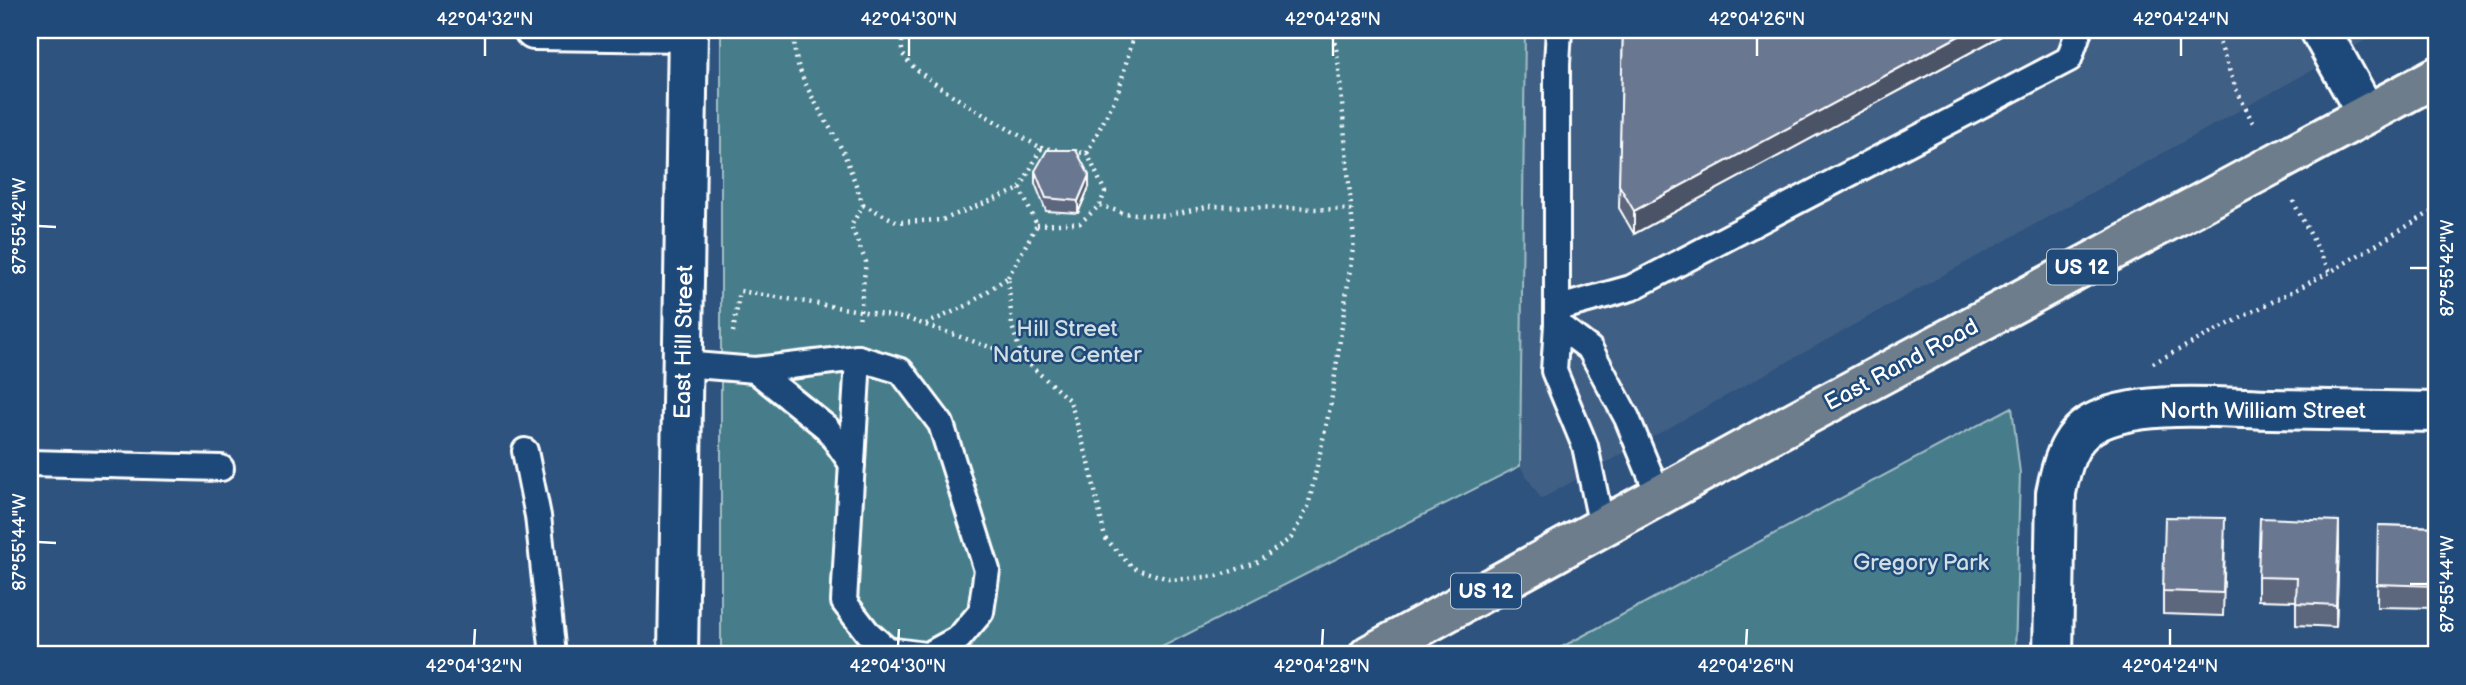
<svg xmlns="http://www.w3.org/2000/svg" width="2466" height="685" viewBox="0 0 2466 685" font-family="'Balsamiq Sans',sans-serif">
  <rect width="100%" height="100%" fill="#2e537f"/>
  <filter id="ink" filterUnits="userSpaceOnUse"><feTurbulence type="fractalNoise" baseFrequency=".0143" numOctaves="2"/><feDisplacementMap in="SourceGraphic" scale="14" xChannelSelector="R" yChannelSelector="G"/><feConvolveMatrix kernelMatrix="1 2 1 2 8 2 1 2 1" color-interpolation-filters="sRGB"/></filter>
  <g filter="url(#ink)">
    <polygon fill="#405e84" points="1525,30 2384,30 1541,499 1520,466"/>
    <g fill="#477d8b" stroke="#a3bec5" stroke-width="2">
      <polygon points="721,30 1525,30 1520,466 1146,655 721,655"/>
      <polygon points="2012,407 2020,473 2015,655 1547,655"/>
    </g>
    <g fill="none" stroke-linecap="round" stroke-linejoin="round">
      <defs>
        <g id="service">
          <polyline points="1559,308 1631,288 2069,59 2079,30"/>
          <polyline points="1557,323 1557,63 1559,30"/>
          <polyline points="858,358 844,602 867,632 887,650 925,655"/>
          <polyline points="683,364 755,370"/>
          <polyline points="525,451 538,516 553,655"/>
          <polyline points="30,463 221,468"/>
          <polyline points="852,464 827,428 755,370 858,358 901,371 941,424 987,570 981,612 959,638 928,655"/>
          <polyline points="1602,527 1585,446 1554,371 1557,324 1590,349 1627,418 1659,496"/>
        </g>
        <g id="minor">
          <polyline points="534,30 688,32"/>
          <polyline points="678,655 688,30"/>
          <path d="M2053,655L2056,493C2061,467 2068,438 2092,424C2135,399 2222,408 2271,409C2326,410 2381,411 2436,412"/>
        </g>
        <polyline id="tertiary" points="2320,30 2366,113"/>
        <polyline id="primary" points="1369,655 1797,420 2436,77"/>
      </defs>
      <use href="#service" stroke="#fff" stroke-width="30"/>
      <use href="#minor" stroke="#fff" stroke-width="44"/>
      <use href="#tertiary" stroke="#fff" stroke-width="44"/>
      <use href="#primary" stroke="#fff" stroke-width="44"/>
      <g stroke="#fff" stroke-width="4.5" stroke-dasharray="2 5" stroke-linecap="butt">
        <path d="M797,30C783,64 830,122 844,154C851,170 857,188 863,205L851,226L866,262L859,321"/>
        <polyline points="2215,30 2236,89 2254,125"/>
        <polyline points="1041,148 1058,150"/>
        <polyline points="1073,152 1087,153 1105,192 1100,205"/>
        <polyline points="1087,153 1118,93 1135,30"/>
        <polyline points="2293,201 2330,272"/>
        <path d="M863,205L898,222L942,220L1020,189L1041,148C1013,131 918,80 904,56C900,48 902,38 905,30"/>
        <polyline points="1037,225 1080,223 1100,205 1123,213 1165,216 1211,206 1352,210"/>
        <polyline points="1008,277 1037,225 1020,189"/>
        <polyline points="926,324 968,305 1008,277 1012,326 1022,358"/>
        <polyline points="733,332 740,291 908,319 1022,358 1070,401 1089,463 1105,538 1133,568 1172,580 1217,576 1256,563 1291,538 1308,507 1331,403 1354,241 1338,58 1332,30"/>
        <polyline points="2153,363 2330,272 2436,209"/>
      </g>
      <use href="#service" stroke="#1f4a7a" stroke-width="24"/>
      <use href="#minor" stroke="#1f4a7a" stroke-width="38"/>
      <use href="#tertiary" stroke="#1f4a7a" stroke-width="38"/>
      <use href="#primary" stroke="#6d7d8c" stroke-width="38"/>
    </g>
    <g fill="#5c667d" stroke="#fff" stroke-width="2">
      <polygon points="1623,30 2012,30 1634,234 1619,208"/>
      <polygon points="1035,171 1089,187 1078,213 1046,211 1035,183"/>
      <polygon points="2378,525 2436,527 2436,608 2377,607"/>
      <polygon points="2225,541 2223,616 2163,614 2163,591"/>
      <polygon points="2339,544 2336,627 2296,625 2296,601 2258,600 2258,577"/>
    </g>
    <g fill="#4b5366" stroke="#fff" stroke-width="2">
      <polygon points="1970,30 2012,30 1634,234 1634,211"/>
      <polygon points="1089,175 1089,187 1078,213 1078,201"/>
      <polygon points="2339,521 2339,544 2336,627 2336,605"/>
    </g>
    <g fill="#6b7791" stroke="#fff" stroke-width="2">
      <polygon points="1623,30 1970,30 1634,211 1619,185"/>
      <polygon points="1047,150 1076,150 1089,175 1078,201 1046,198 1035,171"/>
      <polygon points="2165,517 2225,518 2223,593 2163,591"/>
      <polygon points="2260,518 2339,521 2336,605 2296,603 2297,578 2258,577"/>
      <polygon points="2378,525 2436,527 2436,586 2377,584"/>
    </g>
  </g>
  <path fill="none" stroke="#fff" stroke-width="2.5" d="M485,56V38M909,56V38M1333,56V38M1757,56V38M2181,56V38M38,226L56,227M2410,268H2428M38,542L56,543M2410,584H2428M474,646L475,629M898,646L899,629M1322,646L1323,629M1746,646L1747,629M2170,646V629"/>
  <g text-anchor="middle" stroke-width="5" stroke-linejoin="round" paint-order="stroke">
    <g fill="#1f4a7a" stroke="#bcc9d7" stroke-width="2">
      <rect x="2047" y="249.5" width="70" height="35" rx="5"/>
      <rect x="1451" y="573.5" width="70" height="35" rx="5"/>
    </g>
    <g font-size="21" font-weight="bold" fill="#fff">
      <text x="2082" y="274">US 12</text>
      <text x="1486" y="598">US 12</text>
    </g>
    <g font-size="23" fill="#d1dee2" stroke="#1f4a7a">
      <text x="1067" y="336">Hill Street<tspan x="1067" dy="26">Nature Center</tspan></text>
      <text x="1921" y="570">Gregory Park</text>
    </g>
    <g font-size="23" fill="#fff" stroke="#1f4a7a">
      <text transform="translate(683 342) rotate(-89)" y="8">East Hill Street</text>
      <text transform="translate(1901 364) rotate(-28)" y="8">East Rand Road</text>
      <text x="2263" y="418">North William Street</text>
    </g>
  </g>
  <rect width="2466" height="685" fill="none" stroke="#1f4a7a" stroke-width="77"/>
  <rect x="38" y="38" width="2390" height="608" fill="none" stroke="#fff" stroke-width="2.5"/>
  <g font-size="18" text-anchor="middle" fill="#fff">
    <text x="485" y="25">42°04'32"N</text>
    <text x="909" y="25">42°04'30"N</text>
    <text x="1333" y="25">42°04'28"N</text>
    <text x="1757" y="25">42°04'26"N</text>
    <text x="2181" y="25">42°04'24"N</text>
    <text transform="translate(19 226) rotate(-90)" y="6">87°55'42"W</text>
    <text transform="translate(2447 268) rotate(-90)" y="6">87°55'42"W</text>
    <text transform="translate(19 542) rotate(-90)" y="6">87°55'44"W</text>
    <text transform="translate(2447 584) rotate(-90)" y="6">87°55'44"W</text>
    <text x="474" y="672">42°04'32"N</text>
    <text x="898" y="672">42°04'30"N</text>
    <text x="1322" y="672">42°04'28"N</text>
    <text x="1746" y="672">42°04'26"N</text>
    <text x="2170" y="672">42°04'24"N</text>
  </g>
</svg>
